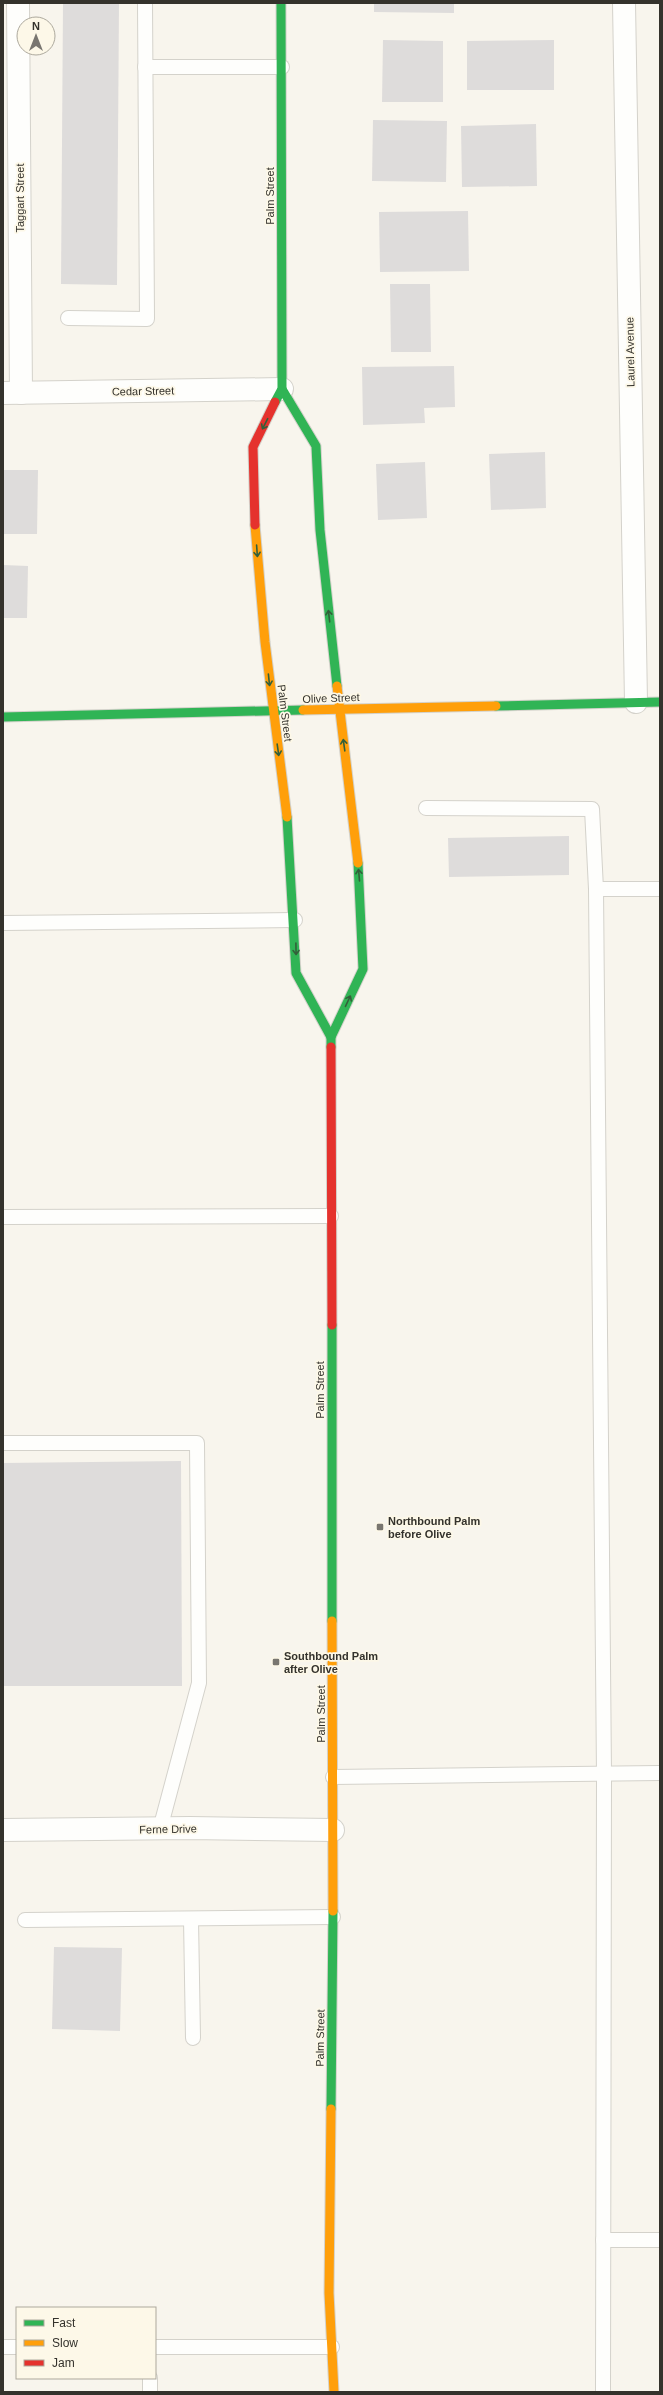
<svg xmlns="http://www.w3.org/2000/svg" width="663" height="2395" viewBox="0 0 663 2395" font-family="Helvetica,sans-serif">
  <rect width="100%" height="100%" fill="#f8f5ed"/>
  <g fill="#dedcdb">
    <polygon points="63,3 119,3 117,285 61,284"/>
    <polygon points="374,3 454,3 454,13 374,12"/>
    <polygon points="383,40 443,41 443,102 382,102"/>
    <polygon points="554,40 554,90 467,90 467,41"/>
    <polygon points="373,120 447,121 446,182 372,181"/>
    <polygon points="536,124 537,186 462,187 461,126"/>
    <polygon points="468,211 469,271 380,272 379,212"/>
    <polygon points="390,284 430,284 431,352 391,352"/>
    <polygon points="454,366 455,407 424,408 425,423 363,425 362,367"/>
    <polygon points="545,452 546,508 491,510 489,454"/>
    <polygon points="425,462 427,518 378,520 376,464"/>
    <polygon points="3,470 38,470 37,534 3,534"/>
    <polygon points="3,565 28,566 27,618 3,618"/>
    <polygon points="569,836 569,875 449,877 448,838"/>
    <polygon points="181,1461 182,1686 3,1686 3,1463"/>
    <polygon points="54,1947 122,1948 120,2031 52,2029"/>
  </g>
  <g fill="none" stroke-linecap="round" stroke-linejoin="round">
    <defs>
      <g id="lane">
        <polyline points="145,67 282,67"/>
        <polyline points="68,318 147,319 145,3"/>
        <polyline points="426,808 592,809 596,889"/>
        <polyline points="3,923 295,920"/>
        <polyline points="3,1217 331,1216"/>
        <polyline points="3,1443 197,1443 199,1683 160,1829"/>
        <polyline points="333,1777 660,1773"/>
        <polyline points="191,1919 193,2038"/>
        <polyline points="25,1920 333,1917"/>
        <polyline points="603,2240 660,2240"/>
        <polyline points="3,2347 17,2347"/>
        <polyline points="155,2347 332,2347"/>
        <polyline points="150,2392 150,2378"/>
        <polyline points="603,2392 604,1774 596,889 660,889"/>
      </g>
      <g id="street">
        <polyline points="18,3 21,393"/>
        <polyline points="624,3 636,702"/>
        <polyline points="3,393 282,389"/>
        <polyline points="3,1830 190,1828 333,1830"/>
      </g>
      <g id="fast">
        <polyline points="282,389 316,446 320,530 337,686"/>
        <polyline points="275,402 282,389 281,3"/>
        <polyline points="496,706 660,702"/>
        <polyline points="3,717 303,710"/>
        <polyline points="287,817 296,973 331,1037"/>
        <polyline points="331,1047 331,1037 363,969 358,863"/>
        <polyline points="332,1325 332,1621"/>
        <polyline points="331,2109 333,1911"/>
      </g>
      <g id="slow">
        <polyline points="255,525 265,642 287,817"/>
        <polyline points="337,686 358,863"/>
        <polyline points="303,710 496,706"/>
        <polyline points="332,1621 333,1911"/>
        <polyline points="331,2109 329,2293 334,2392"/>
      </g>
      <g id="jam">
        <polyline points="255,525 253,447 275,402"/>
        <polyline points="331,1047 332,1325"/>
      </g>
    </defs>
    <use href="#lane" stroke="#d4d2cb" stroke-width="16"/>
    <use href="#street" stroke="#d4d2cb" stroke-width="24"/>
    <use href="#fast" stroke="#d4d2cb" stroke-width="11"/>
    <use href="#slow" stroke="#d4d2cb" stroke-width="11"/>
    <use href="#jam" stroke="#d4d2cb" stroke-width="11"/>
    <use href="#lane" stroke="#fefefc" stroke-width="14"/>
    <use href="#street" stroke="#fefefc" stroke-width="22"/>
    <use href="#fast" stroke="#30b455" stroke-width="9"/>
    <use href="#slow" stroke="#ff9f0a" stroke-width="9"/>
    <use href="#jam" stroke="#e5322d" stroke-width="9"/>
  </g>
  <defs><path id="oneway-shaft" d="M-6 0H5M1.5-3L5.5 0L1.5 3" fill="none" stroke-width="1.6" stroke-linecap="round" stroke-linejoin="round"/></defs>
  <g stroke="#33603a">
    <use href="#oneway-shaft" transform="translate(265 424) rotate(117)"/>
    <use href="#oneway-shaft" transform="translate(257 551) rotate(86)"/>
    <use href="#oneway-shaft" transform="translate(329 616) rotate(-97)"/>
    <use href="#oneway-shaft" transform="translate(269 680) rotate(84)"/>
    <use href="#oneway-shaft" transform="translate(344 745) rotate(-98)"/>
    <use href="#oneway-shaft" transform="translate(278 750) rotate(82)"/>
    <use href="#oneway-shaft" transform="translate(359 875) rotate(-95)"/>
    <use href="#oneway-shaft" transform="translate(296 949) rotate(89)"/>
    <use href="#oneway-shaft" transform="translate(348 1001) rotate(-65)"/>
  </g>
  <g fill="#797670" stroke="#fdf8e8" stroke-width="1.5">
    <rect x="376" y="1523" width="8" height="8" rx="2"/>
    <rect x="272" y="1658" width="8" height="8" rx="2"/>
  </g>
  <g text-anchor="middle" stroke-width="3.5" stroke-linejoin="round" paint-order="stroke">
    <g font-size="11" fill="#34322c" stroke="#fdf8e8">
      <text transform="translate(270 196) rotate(-90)" y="4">Palm Street</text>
      <text transform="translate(20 198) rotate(-90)" y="4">Taggart Street</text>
      <text transform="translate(630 352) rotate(-91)" y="4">Laurel Avenue</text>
      <text transform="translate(143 391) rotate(-1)" y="4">Cedar Street</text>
      <text transform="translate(331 698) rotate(-2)" y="4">Olive Street</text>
      <text transform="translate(285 713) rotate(83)" y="4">Palm Street</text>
      <text transform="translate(320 1390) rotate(-90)" y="4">Palm Street</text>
      <text transform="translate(321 1714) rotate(-90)" y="4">Palm Street</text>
      <text transform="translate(168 1829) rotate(-1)" y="4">Ferne Drive</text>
      <text transform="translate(320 2038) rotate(-89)" y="4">Palm Street</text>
    </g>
    <g font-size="11" font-weight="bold" fill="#34322c" stroke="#fdf8e8" text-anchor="start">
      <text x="388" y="1525">Northbound Palm<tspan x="388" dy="13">before Olive</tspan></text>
      <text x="284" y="1660">Southbound Palm<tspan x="284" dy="13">after Olive</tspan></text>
    </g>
  </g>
  <rect width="663" height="2395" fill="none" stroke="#34322c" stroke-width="8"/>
  <rect x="16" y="2307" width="140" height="72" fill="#fdf8e8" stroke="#ada99d"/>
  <rect x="24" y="2320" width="20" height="6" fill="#30b455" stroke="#ada99d"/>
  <text x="52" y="2327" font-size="12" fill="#34322c">Fast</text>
  <rect x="24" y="2340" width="20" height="6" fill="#ff9f0a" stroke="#ada99d"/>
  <text x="52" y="2347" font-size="12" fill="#34322c">Slow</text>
  <rect x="24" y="2360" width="20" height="6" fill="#e5322d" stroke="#ada99d"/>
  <text x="52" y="2367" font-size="12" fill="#34322c">Jam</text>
  <g transform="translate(36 36)"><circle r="19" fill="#fdf8e8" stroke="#ada99d"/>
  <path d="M0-3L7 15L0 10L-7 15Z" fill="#797670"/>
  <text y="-6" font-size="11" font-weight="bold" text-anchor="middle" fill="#34322c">N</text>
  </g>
</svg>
